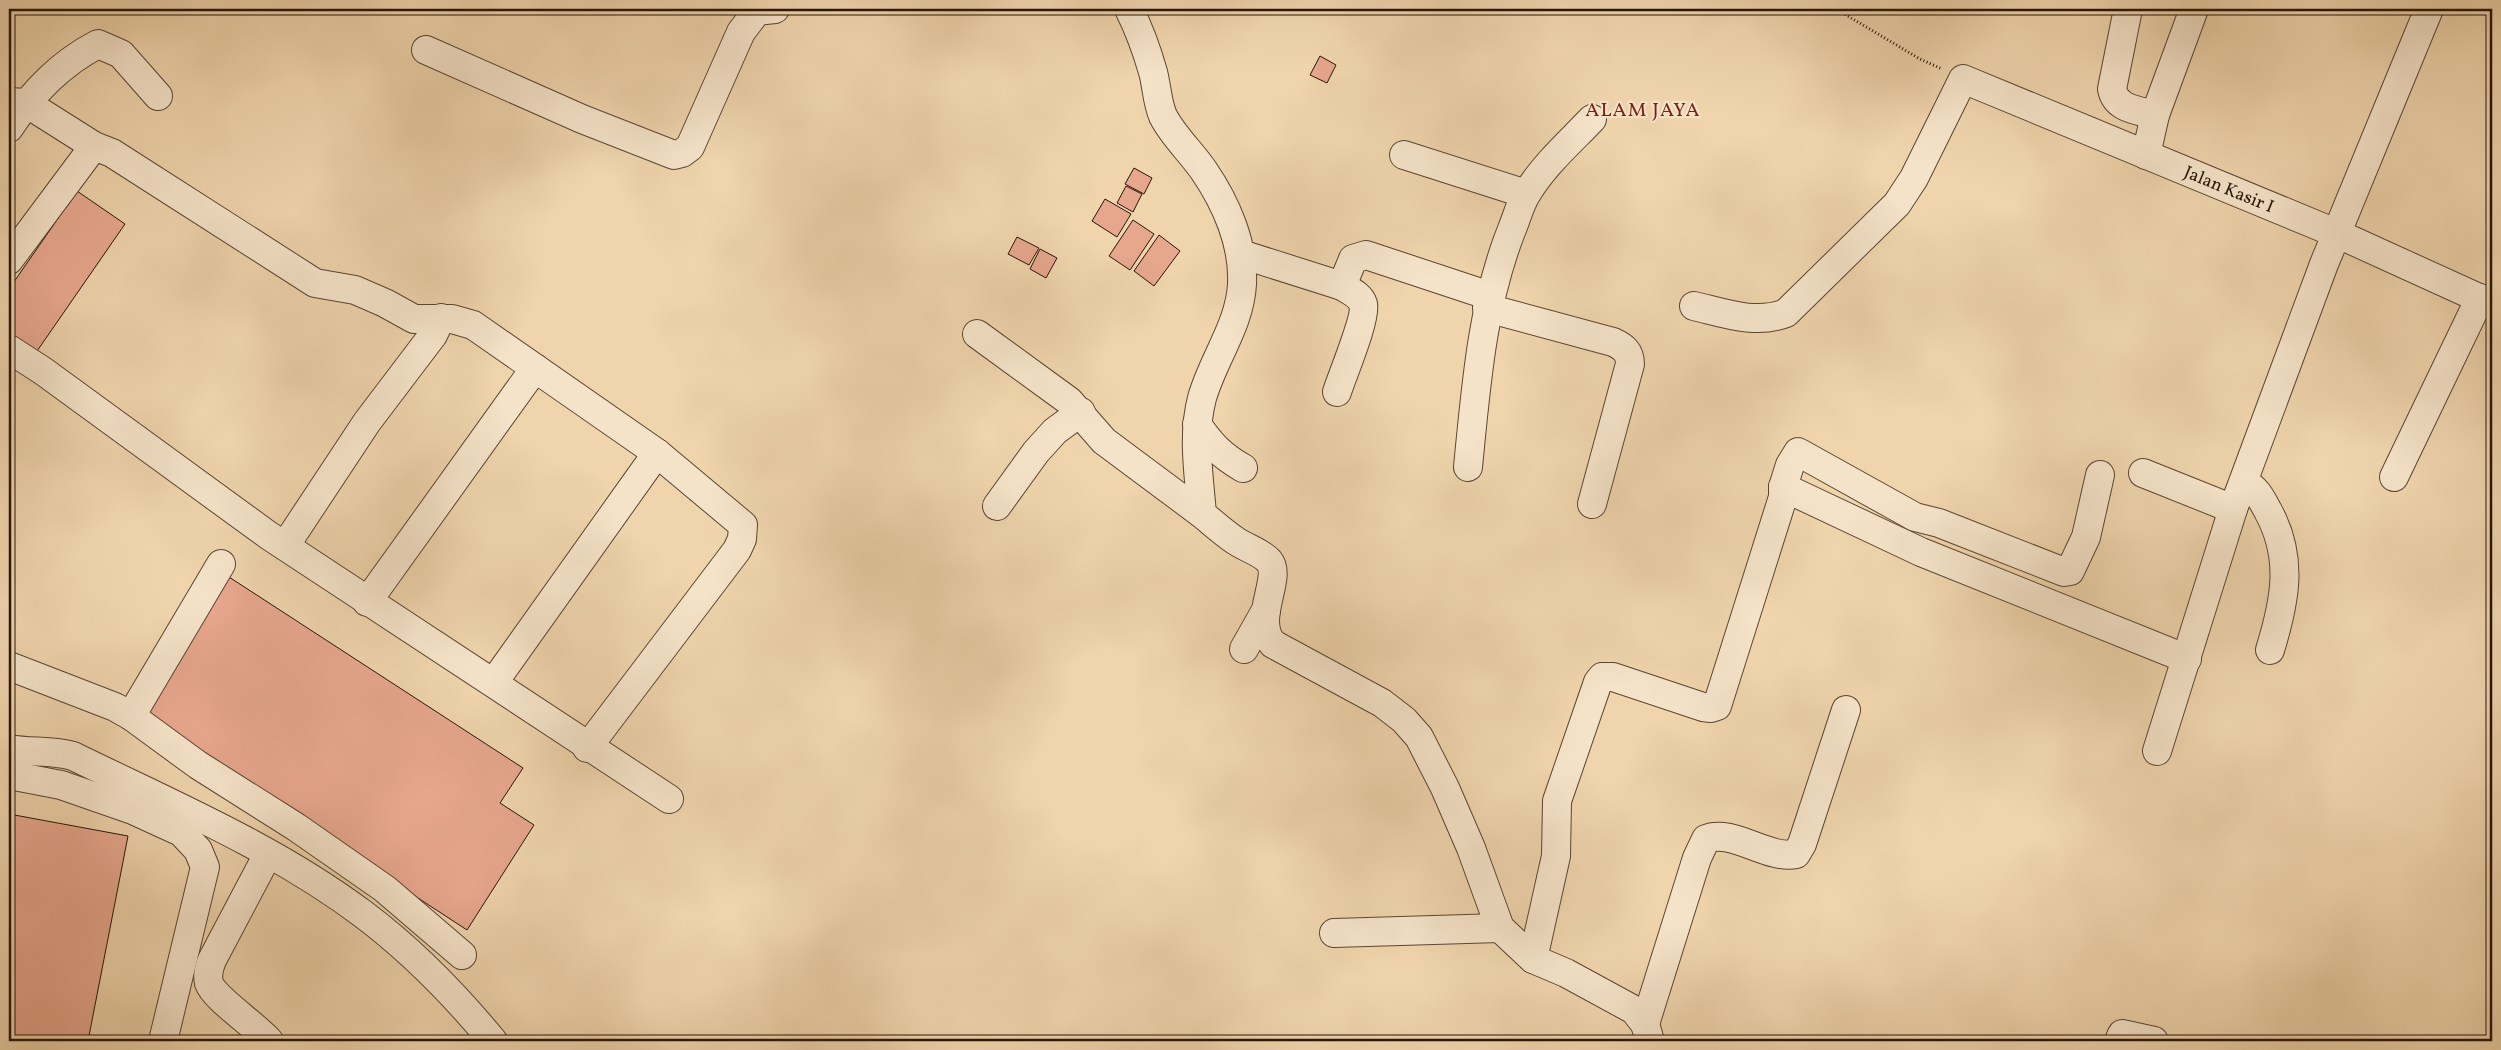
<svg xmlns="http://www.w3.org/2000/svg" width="2501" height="1050" viewBox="0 0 2501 1050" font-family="Vollkorn,serif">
  <rect width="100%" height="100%" fill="#efd4ac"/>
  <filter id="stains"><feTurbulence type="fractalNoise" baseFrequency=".004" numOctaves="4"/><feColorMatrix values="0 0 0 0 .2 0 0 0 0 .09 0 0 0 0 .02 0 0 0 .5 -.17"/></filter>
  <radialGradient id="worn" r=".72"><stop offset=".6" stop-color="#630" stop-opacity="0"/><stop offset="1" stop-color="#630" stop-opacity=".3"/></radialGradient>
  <g fill="#e7a78d" stroke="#281509">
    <polygon points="1320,56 1336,65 1327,83 1310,75"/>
    <polygon points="1134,168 1152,178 1144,194 1125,184"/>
    <polygon points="1126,186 1142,194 1133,212 1117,203"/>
    <polygon points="77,191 125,224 35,354 9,336 9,289"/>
    <polygon points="1105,199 1131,214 1117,237 1092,221"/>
    <polygon points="1133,220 1154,234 1130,270 1109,256"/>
    <polygon points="1159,235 1180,251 1154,286 1134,271"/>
    <polygon points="1017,237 1039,248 1029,265 1008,254"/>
    <polygon points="1040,249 1057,258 1046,278 1030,269"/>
    <polygon points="229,577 523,768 500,803 534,825 467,930 139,716"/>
    <polygon points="9,814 128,836 88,1041 9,1041"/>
  </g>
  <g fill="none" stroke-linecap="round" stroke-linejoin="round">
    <defs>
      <g id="minor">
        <path d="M1129,9C1139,29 1147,51 1153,72C1157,87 1157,102 1163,116C1173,136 1192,153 1204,171C1226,203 1244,244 1242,284C1240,325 1213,359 1202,398C1192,436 1199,475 1202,514C1213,523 1224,533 1236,541C1246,548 1261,552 1269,561C1283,578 1251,620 1273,644L1382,703L1404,720L1419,737L1445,788L1471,848L1500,928L1533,959L1566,973L1634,1010L1645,1024L1650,1041"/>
        <path d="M2128,9L2112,89C2116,109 2137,110 2155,115"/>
        <polyline points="426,50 582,119 674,155 682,153 690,147 741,32 757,11 775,9"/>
        <polyline points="9,102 26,103 94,146 112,153 315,283 355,290 385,303 414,319 452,319 473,325 657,453 743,525 742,539 737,550 587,748"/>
        <path d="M9,128C33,92 60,64 98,44L121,54L158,96"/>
        <polyline points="1404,155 1526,194"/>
        <polyline points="2146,155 2155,115 2194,9"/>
        <path d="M1241,254L1342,286C1350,291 1360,295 1363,304C1367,317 1342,376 1337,392"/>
        <polyline points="9,260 94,146"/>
        <polyline points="1342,286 1353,259 1366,255 1490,296"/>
        <path id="s1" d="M1694,306C1724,313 1756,325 1786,313L1897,204L1914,178L1963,79L2338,234L2492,304"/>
        <path d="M1487,308L1613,342C1624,347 1630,352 1630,364L1592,504"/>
        <polyline points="977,334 1069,401 1104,441 1202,514"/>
        <polyline points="9,349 43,371 268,535 669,799"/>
        <path d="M1197,424C1210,444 1222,456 1243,468"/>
        <path d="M1468,467C1476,386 1482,304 1512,229C1517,217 1520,204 1527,193C1544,165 1569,143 1592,119"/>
        <polyline points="2143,473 2233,509"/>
        <polyline points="2394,477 2480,298"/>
        <path d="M2244,482C2257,489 2261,498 2268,511C2294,558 2285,601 2270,650"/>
        <polyline points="1783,487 1790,465 1798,452 1915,517 1939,523 2064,572 2070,571 2086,537 2100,475"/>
        <polyline points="997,506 1036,452 1055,431 1081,412"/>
        <polyline points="285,546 367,422 433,335 441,318"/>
        <polyline points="367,602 535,368"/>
        <polyline points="1244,649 1266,610"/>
        <polyline points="9,666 115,707 131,716 198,765 296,827 385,889 462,955"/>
        <polyline points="494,682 657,453"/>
        <polyline points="131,716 221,564"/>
        <path d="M9,749C31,753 52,750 73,756C171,804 275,848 363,914C411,950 455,995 493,1041"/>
        <polyline points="2157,751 2233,509 2324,264 2429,9"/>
        <polyline points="9,775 61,785 133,810 181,832 198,850 205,867 163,1041"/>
        <path d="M268,854L212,960C209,967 207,975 209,983C214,998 256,1026 269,1041"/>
        <polyline points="1334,933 1500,928"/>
        <polyline points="1533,959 1556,856 1557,801 1598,682 1602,677 1613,677 1703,707 1711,708 1717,706 1783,497 1783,487 1921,552 2187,659"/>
        <path d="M1645,1024L1697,858L1706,839C1732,828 1768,860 1796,854L1802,844L1846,710"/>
        <polyline points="2119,1041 2122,1034 2154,1041"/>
      </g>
    </defs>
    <use href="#minor" stroke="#5a4532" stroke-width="30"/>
    <polyline stroke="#281509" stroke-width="3" stroke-dasharray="1 2.5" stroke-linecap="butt" points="1836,9 1920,59 1942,69"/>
    <use href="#minor" stroke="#f5e3c9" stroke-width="28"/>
  </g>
  <g text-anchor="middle" stroke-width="4.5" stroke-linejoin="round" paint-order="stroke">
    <g font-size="18" fill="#281509" stroke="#f5e3c9">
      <text dy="6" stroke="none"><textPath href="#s1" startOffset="679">Jalan Kasir I</textPath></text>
    </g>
    <g font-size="20" letter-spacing="1" fill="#7a1f14" stroke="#f5e3c9">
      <text x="1643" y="116">ALAM JAYA</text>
    </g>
  </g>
  <rect width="2501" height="1050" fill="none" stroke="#efd4ac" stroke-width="30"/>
  <rect x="10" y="10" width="2481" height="1030" fill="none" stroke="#281509" stroke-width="2.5"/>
  <rect x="15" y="15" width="2471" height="1020" fill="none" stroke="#281509"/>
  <rect width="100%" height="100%" filter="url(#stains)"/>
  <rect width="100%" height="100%" fill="url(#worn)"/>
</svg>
